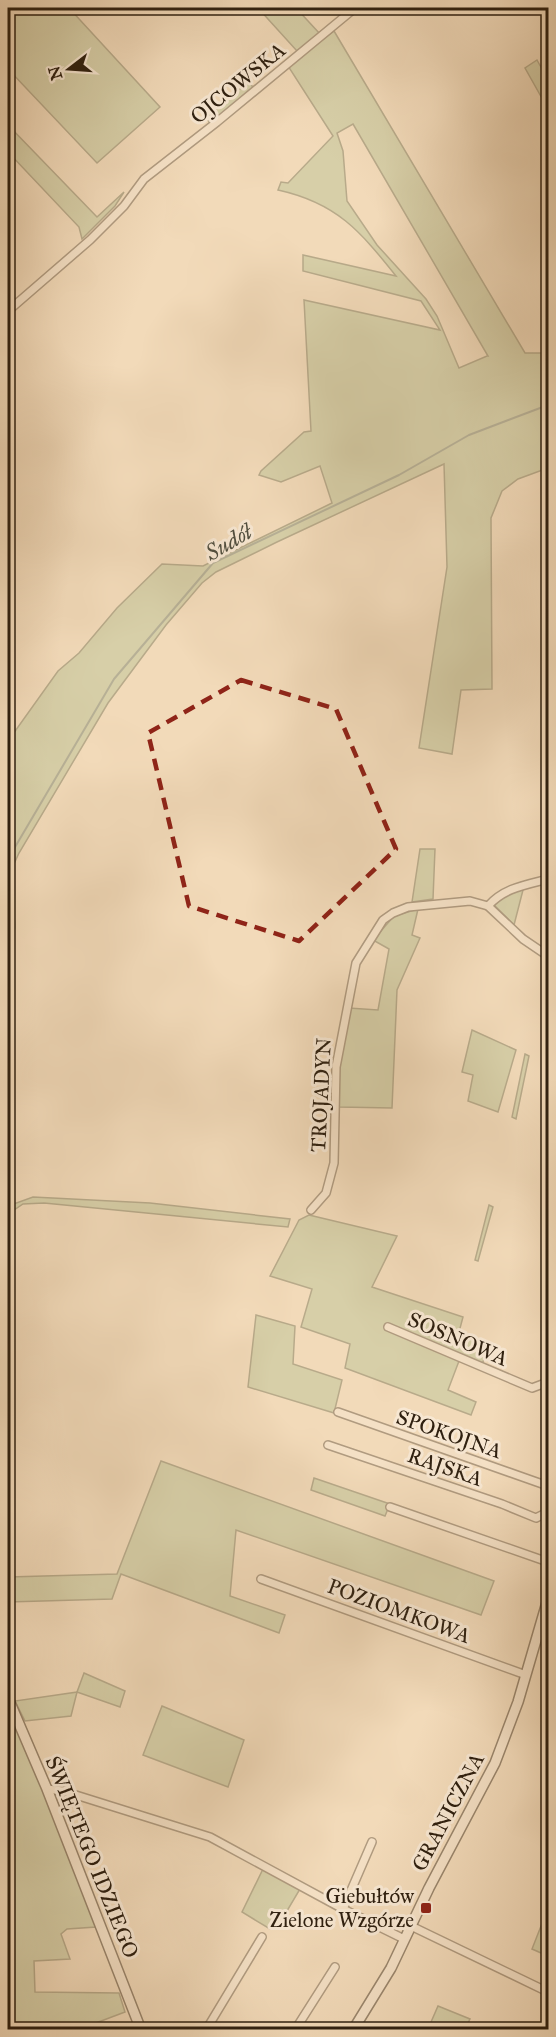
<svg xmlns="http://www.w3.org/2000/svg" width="556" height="2037" viewBox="0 0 556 2037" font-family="'IM FELL Great Primer',serif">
  <rect width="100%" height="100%" fill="#f2dab9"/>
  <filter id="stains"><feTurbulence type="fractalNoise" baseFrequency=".00333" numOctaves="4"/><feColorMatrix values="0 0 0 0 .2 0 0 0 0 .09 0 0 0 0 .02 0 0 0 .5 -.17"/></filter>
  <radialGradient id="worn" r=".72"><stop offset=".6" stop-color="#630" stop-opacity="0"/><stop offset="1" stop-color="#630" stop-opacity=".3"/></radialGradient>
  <g fill="#b6c092" stroke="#727051" stroke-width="1.5" fill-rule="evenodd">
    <polygon points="8,8 69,8 160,107 97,163 8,69"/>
    <polygon points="258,8 296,8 320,34 297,51"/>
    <path d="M334,31L525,353H548V468L518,479L502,491L491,518L492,689L461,690L452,754L419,748L447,567L444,464L277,542L216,572L202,583L166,625L108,703L19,853L8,877V741L58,671L79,653L117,608L162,564L203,566L332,503L320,466L281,482L259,475L261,471L304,432L311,431L304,300L440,330L421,301L303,271V255L396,276C360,231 337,203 278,190L281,182L288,183L333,136L288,66ZM353,124L488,356H487L459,368L437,316L426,299L377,245L347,201L343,151L337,133Z"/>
    <polygon points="537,60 548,80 548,109 525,68"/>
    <polygon points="248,82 253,87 211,124 206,118"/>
    <polygon points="8,125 97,217 124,192 115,206 82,239 79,227 8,152"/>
    <polygon points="420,849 435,849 433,899 412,902"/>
    <path d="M8,886H11C8,914 23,920 8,947Z"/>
    <path d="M523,890L514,925L494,905C502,896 511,891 523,890Z"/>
    <polygon points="418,909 412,935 420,938 397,990 392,1108 339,1107 339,1069 349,1008 378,1010 389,949 373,940 394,916"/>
    <polygon points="472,1030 516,1050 498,1112 468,1101 473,1075 462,1072"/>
    <polygon points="525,1054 529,1056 516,1119 512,1117"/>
    <polygon points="33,1197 150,1203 290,1219 288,1227 44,1203 23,1204 8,1214 8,1206"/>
    <polygon points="489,1205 493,1207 478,1261 475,1260"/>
    <polygon points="309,1215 397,1236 372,1287 463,1317 459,1332 489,1347 480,1369 459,1361 448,1390 476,1402 471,1415 345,1368 350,1344 301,1327 312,1289 270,1276 299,1220"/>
    <polygon points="256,1315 295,1326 293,1364 342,1380 334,1413 248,1387"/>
    <polygon points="161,1461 494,1581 481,1615 236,1530 230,1596 285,1615 279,1633 121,1574 112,1599 8,1602 8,1577 117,1574"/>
    <polygon points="314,1478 390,1504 385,1516 311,1490"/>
    <polygon points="84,1673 125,1691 120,1707 77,1692 71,1716 25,1721 15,1701 77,1692"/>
    <polygon points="162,1706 244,1740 228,1787 143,1755"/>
    <polygon points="8,1707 44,1789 96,1927 67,1929 61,1934 70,1959 34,1961 35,1992 119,1993 125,2012 80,2029 8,2029"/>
    <polygon points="263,1869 300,1889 284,1916 278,1913 270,1929 242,1912"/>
    <polygon points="543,1921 548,1923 548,1956 532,1949"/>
    <polygon points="438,2006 470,2019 465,2029 428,2029"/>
  </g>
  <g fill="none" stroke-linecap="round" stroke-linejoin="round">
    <polyline stroke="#707d6c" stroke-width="2" points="8,859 114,679 213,563 399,475 469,435 548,405"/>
    <defs>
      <g id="street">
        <polyline points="8,311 90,240 124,206 144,179 217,122 355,8"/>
        <path d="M488,906C504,888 525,885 548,879"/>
        <polyline points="311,1210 326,1193 334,1163 336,1067 356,963 383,920 393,913 408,907 470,901 488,906 523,939 548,956"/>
        <polyline points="388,1327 532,1388 548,1382"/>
        <polyline points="338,1412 548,1486"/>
        <polyline points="328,1445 502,1504 536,1518 548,1512"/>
        <polyline points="390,1507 548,1562"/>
        <polyline points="261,1579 526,1675"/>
        <polyline points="47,1789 63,1791 210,1837 343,1909 404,1939"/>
        <polyline points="343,1909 372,1842"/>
        <polyline points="411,1926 548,1992"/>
        <polyline points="206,2030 262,1937"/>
        <polyline points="295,2030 335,1967"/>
      </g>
      <g id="secondary">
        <polyline points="8,1698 47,1789 141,2030"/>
        <polyline points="353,2030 391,1968 429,1888 495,1763 518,1702 548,1599"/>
      </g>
    </defs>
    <use href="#street" stroke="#604e3a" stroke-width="10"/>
    <use href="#secondary" stroke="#2f2010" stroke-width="12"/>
    <use href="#street" stroke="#f7e7d2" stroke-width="7"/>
    <use href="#secondary" stroke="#f7e7d2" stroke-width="9"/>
  </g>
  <path d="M0 0H556V2037H0ZM241,680L336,709L396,849L299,941L189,906L148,733Z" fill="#f2dab9" fill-opacity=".55" fill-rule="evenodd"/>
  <path fill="none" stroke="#8f2418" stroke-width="4.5" stroke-dasharray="12 8" stroke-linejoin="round" d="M241,680L336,709L396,849L299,941L189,906L148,733Z"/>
  <rect fill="#8f2418" stroke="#f7e7d2" stroke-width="2" x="420" y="1902" width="12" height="12" rx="3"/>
  <g text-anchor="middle" stroke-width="6" stroke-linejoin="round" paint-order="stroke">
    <g font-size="21" fill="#2f2010" stroke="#f7e7d2">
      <text transform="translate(238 83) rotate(-39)" y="7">OJCOWSKA</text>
      <text transform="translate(321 1095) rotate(-87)" y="7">TROJADYN</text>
      <text transform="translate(458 1339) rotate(23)" y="7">SOSNOWA</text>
      <text transform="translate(449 1434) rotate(19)" y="7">SPOKOJNA</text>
      <text transform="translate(445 1467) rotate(19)" y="7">RAJSKA</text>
      <text transform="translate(399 1611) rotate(20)" y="7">POZIOMKOWA</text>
      <text transform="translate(448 1812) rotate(-62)" y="7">GRANICZNA</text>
      <text transform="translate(92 1857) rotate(68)" y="7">ŚWIĘTEGO IDZIEGO</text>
    </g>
    <g font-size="21" fill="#2f2010" stroke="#f7e7d2" text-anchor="end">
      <text x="414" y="1903">Giebułtów<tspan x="414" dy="24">Zielone Wzgórze</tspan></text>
    </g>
    <g font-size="22" font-style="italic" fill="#504e3e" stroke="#f7e7d2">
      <text transform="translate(228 542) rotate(-30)" y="8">Sudół</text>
    </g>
  </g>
  <rect width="556" height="2037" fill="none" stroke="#f2dab9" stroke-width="30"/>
  <rect x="9" y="9" width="538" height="2019" fill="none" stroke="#2f2010" stroke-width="3"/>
  <rect x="15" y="15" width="526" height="2007" fill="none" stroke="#2f2010" stroke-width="1.5"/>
  <g transform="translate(69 69) rotate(253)" stroke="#f7e7d2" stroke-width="4.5" paint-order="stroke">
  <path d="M0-4.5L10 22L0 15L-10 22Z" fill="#2f2010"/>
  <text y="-9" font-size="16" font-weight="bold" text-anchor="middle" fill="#2f2010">N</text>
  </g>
  <rect width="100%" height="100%" filter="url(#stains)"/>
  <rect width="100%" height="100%" fill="url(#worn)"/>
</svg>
